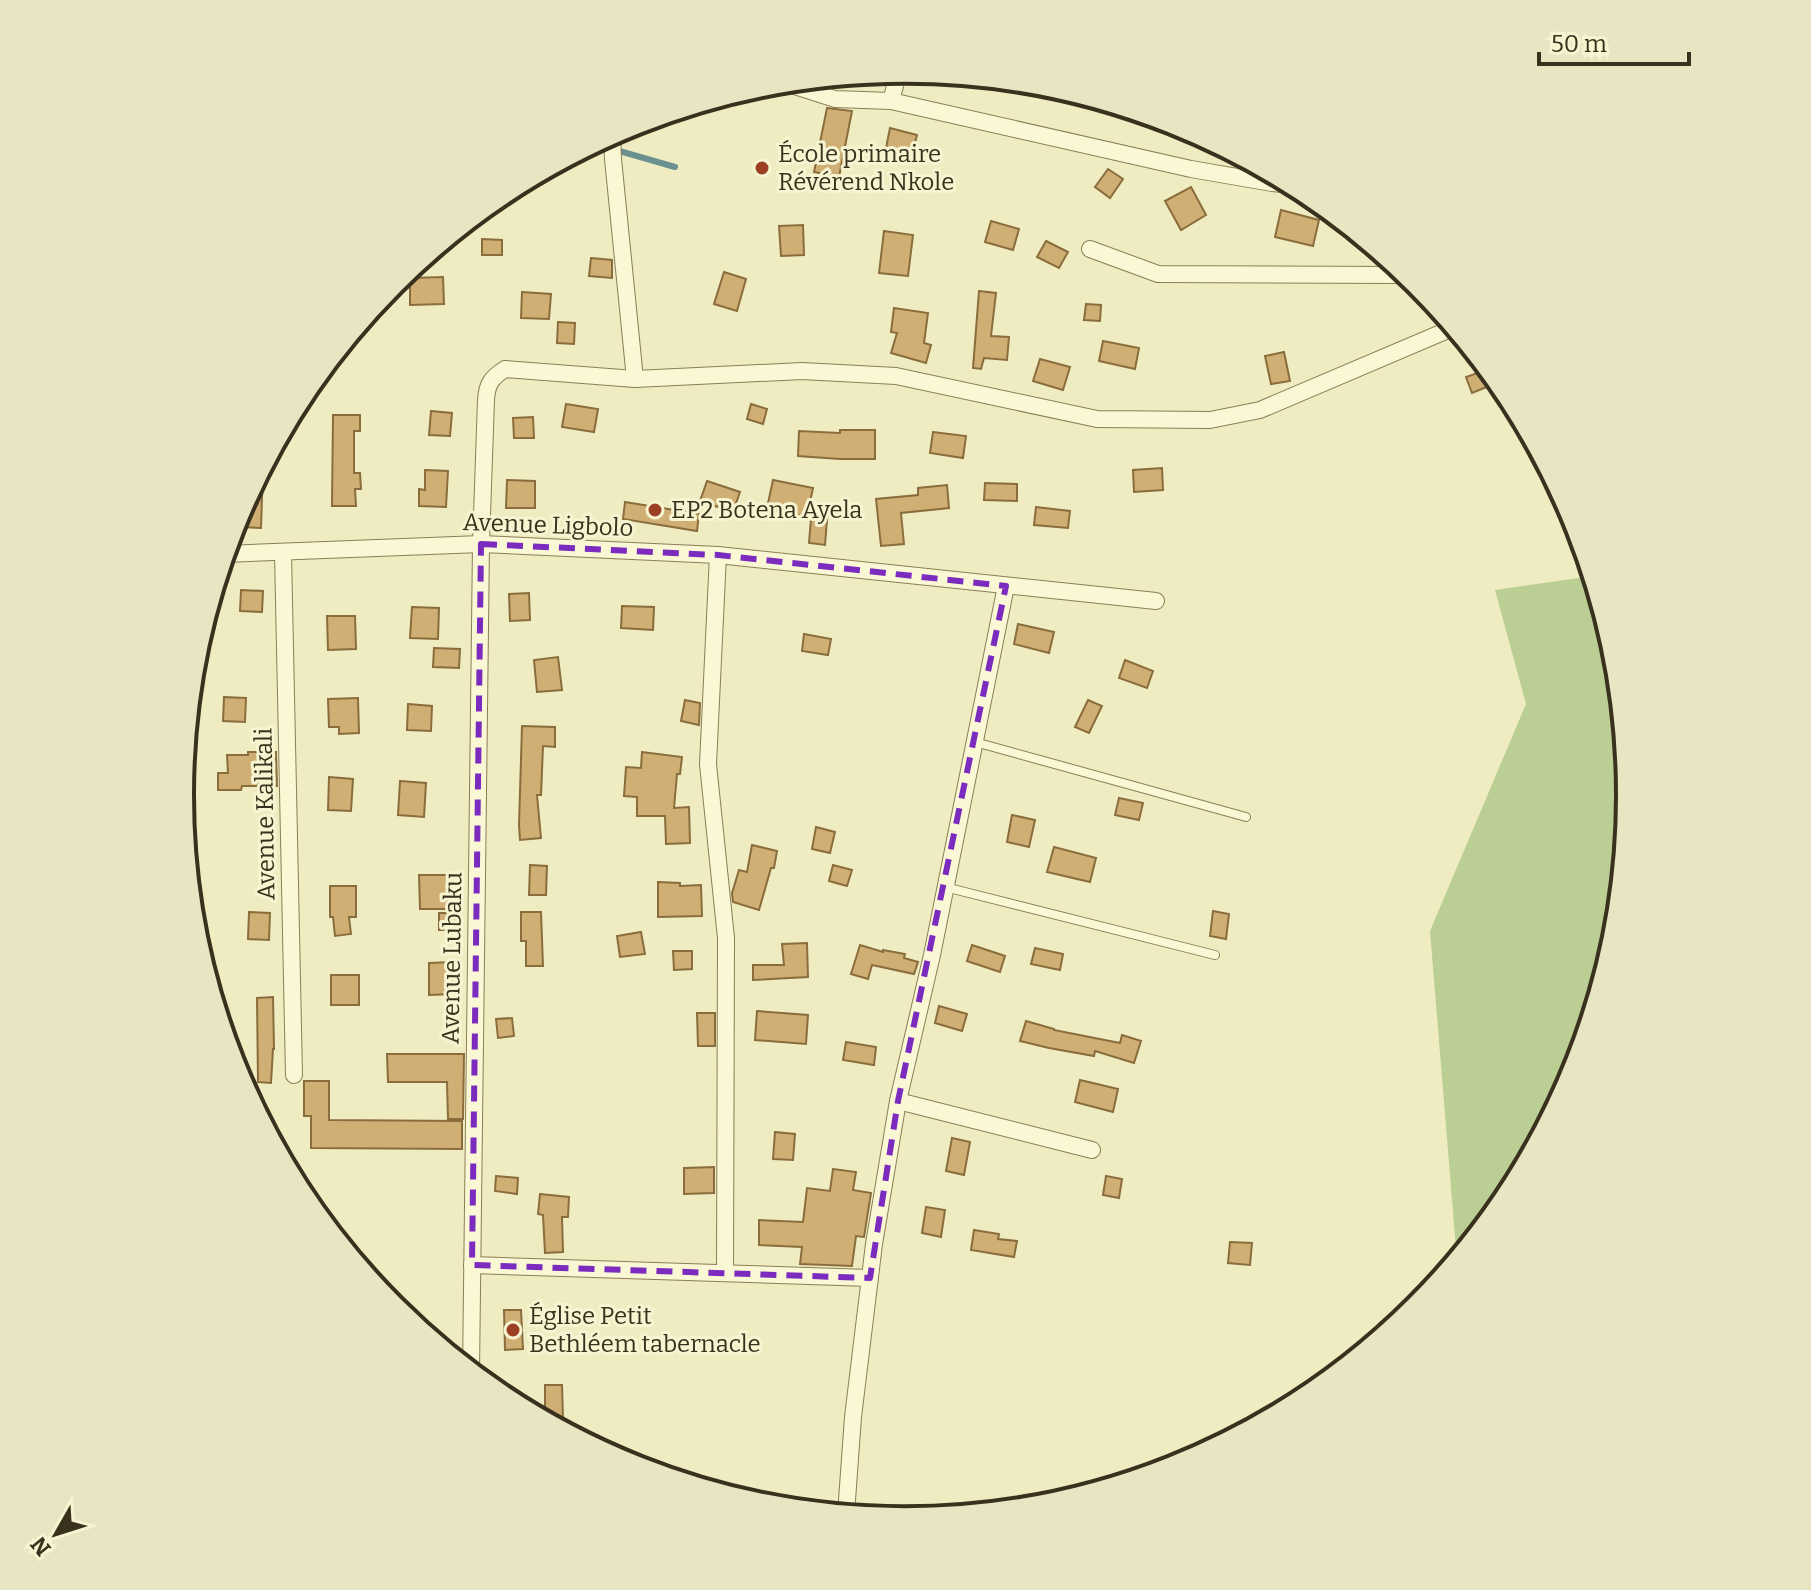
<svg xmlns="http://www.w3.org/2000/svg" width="1811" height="1590" viewBox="0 0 1811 1590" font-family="Bitter,serif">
  <rect width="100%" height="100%" fill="#f0ecc1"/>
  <polygon fill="#bbce94" points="1593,576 1617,654 1630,795 1616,937 1575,1073 1508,1198 1457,1261 1430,931 1526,704 1495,590"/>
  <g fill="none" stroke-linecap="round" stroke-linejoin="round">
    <polyline stroke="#6a9090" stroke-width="6" points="579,152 602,146 675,167"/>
  </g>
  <g fill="#d0af75" stroke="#8a6d3c" stroke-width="2">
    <polygon points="827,108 852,111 839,177 814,172"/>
    <polygon points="890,128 917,135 911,159 885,153"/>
    <polygon points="1108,169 1123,179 1110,198 1095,187"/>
    <polygon points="1191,187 1206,215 1181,230 1165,201"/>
    <polygon points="1281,210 1319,220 1313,246 1275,237"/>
    <polygon points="991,221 1019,229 1013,250 985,242"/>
    <polygon points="803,225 804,255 781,256 779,226"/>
    <polygon points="884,231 913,235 908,276 879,273"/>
    <polygon points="482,239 502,240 502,255 482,255"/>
    <polygon points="1046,241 1068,252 1059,268 1037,257"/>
    <polygon points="591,258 612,260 612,278 589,276"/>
    <polygon points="724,272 746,279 737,311 714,304"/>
    <polygon points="443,277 444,304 410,305 410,278"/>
    <polygon points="979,291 996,293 991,336 1009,337 1007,360 984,358 981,369 973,368"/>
    <polygon points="522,292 551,294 549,319 521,318"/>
    <polygon points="1086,304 1101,305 1100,321 1084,320"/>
    <polygon points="894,308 928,313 924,343 931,345 926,363 891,353 897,333 891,332"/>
    <polygon points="558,322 575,323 574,344 557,343"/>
    <polygon points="1103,341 1139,348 1135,369 1099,361"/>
    <polygon points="1284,352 1290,381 1271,384 1265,356"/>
    <polygon points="1040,359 1070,367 1063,390 1033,381"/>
    <polygon points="1486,370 1492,385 1472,393 1466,377"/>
    <polygon points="566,404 598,409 594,432 562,427"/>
    <polygon points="751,404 767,409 763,424 747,419"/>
    <polygon points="431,411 452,413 450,436 429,435"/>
    <polygon points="333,415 360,415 360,431 354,431 354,473 360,473 361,489 355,489 356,506 332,506"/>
    <polygon points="533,417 534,438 514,438 513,418"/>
    <polygon points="840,430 875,430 875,459 840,459 798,456 799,431 840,433"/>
    <polygon points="933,432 966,436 963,458 930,453"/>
    <polygon points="263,466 261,528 241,527 241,507"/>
    <polygon points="1162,468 1163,490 1134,492 1133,470"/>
    <polygon points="425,470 448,471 446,507 419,506 419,489 425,490"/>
    <polygon points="507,480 535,481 535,508 506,508"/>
    <polygon points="773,480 813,488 807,517 767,508"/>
    <polygon points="707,481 740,492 733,512 700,501"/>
    <polygon points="985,483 1017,484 1017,501 984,500"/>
    <polygon points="947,485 949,508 901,513 904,544 881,546 876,499 918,495 918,488"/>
    <polygon points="625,502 699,514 697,531 623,519"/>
    <polygon points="812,507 828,508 825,545 809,543"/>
    <polygon points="1036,507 1070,511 1068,528 1034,525"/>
    <polygon points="241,590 263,591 262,612 240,611"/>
    <polygon points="529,593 530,620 510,621 509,594"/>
    <polygon points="622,606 654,607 653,630 621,628"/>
    <polygon points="412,607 439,608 438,639 410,638"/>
    <polygon points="327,616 355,616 356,649 328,650"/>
    <polygon points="1018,624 1054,632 1049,653 1014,644"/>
    <polygon points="804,634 831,639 828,655 802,651"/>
    <polygon points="434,648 460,649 459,668 433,667"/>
    <polygon points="558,657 562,690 537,692 534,660"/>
    <polygon points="1125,660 1153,671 1147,688 1119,678"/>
    <polygon points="224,697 246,698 245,722 223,721"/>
    <polygon points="358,698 359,733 339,734 339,727 329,727 328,699"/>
    <polygon points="685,700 700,703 699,725 681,721"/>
    <polygon points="1088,700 1102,706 1089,733 1075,727"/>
    <polygon points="408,704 432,706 431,731 407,730"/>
    <polygon points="522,726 555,727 555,747 543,746 541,795 537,795 541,838 520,840 519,825"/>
    <polygon points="248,752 276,752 277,786 242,786 241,790 218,790 218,773 228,773 227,755 248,755"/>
    <polygon points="642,752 682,757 680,774 677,774 674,808 689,807 690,843 666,844 665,816 637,816 637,797 624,796 626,767 641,768"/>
    <polygon points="329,777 353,779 351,811 328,810"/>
    <polygon points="400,781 426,783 424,817 398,815"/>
    <polygon points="1119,798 1143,803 1139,820 1115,815"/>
    <polygon points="1012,815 1035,820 1029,847 1007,842"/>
    <polygon points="816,827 835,832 830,853 812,849"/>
    <polygon points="752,845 777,851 774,868 771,868 759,910 733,902 732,893 739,870 747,872"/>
    <polygon points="1054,847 1096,858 1090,882 1047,872"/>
    <polygon points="530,865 547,866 546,895 529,895"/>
    <polygon points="833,865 852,870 847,886 829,881"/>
    <polygon points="419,875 448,875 448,909 420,909"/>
    <polygon points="658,882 680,883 680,886 701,885 702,916 658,917"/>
    <polygon points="330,886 356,886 356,917 349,917 351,934 335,936 333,917 330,917"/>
    <polygon points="1213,911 1229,914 1226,939 1210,936"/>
    <polygon points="249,912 270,913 269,940 248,939"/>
    <polygon points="521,912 541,912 543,966 526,966 526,941 521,941"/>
    <rect x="439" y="913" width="19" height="17"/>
    <polygon points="641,932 645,954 620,957 617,936"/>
    <polygon points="807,943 808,977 753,980 753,965 784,965 782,944"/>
    <polygon points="860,945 883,952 883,950 905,954 904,958 918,962 914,974 872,965 868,979 851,974"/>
    <polygon points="972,945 1005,956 1000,972 967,961"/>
    <polygon points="1035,948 1063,954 1060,970 1031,964"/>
    <polygon points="673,951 692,951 692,969 674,970"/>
    <polygon points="453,962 453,994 429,995 429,963"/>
    <rect x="331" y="975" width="28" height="30"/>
    <polygon points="273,997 274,1049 273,1049 271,1083 258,1082 257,998"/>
    <polygon points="939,1006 967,1014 962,1031 935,1023"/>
    <polygon points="757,1011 808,1015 806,1044 755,1040"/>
    <polygon points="697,1013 715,1013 715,1046 698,1046"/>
    <polygon points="512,1018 514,1036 498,1038 496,1019"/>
    <polygon points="1026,1021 1054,1029 1054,1030 1120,1043 1122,1035 1141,1041 1134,1063 1095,1051 1094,1056 1049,1048 1020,1041"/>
    <polygon points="846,1042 876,1047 874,1065 843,1060"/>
    <polygon points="387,1054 464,1054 463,1119 448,1119 447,1082 388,1082"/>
    <polygon points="1080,1080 1118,1089 1113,1112 1075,1102"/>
    <polygon points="304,1081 329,1081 329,1120 462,1121 462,1149 311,1148 311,1116 304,1116"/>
    <polygon points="775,1132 795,1134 793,1160 773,1159"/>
    <polygon points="952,1138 970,1142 964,1175 946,1171"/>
    <polygon points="714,1167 714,1193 684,1194 684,1168"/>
    <polygon points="833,1169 856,1172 853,1190 871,1193 864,1237 856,1236 852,1266 800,1264 802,1247 759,1245 759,1220 803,1222 807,1188 830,1191"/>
    <polygon points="496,1176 518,1178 517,1194 495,1191"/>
    <polygon points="1106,1176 1122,1179 1119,1198 1103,1195"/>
    <polygon points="540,1194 569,1197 568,1217 562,1217 563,1252 545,1253 543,1215 538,1214"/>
    <polygon points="926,1207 945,1210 941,1237 922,1233"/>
    <polygon points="974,1230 999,1234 998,1239 1017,1241 1014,1257 971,1250"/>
    <polygon points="1230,1242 1252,1243 1250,1265 1228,1263"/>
    <polygon points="504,1310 521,1310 523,1349 505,1350"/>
    <polygon points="545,1385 562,1385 563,1419 545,1419"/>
  </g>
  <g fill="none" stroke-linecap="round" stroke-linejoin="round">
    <defs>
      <g id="service">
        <polyline points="975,742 1246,817"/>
        <polyline points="945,887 1215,955"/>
      </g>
      <g id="minor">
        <polyline points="782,82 835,99 891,101 1191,169 1272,183 1294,185"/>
        <polyline points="891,101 899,71"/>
        <polyline points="612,134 613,159 635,379"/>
        <polyline points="1090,249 1158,274 1399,275 1424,290"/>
        <polyline points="1432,300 1451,329"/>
        <polyline points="283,553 294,1075"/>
        <polyline points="225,554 481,544 718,555 1156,601"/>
        <polyline points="718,555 708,764 726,938 725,1273"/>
        <polyline points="898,1101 1092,1150"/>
        <polyline points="472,1265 870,1278"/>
        <path d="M471,1372L481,544L486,400C487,384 491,378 505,369L635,379L802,371L896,376L1097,419L1210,420L1260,410L1455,327"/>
        <polyline points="846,1514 853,1417 874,1244 898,1101 932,955 1006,586"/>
      </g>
    </defs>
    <use href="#service" stroke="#8a7e57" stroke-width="10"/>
    <use href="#minor" stroke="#8a7e57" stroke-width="18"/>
    <use href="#service" stroke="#faf7d4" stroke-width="8"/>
    <use href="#minor" stroke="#faf7d4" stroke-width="16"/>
  </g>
  <path fill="none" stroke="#7b2cbf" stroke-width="6" stroke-dasharray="16 10" stroke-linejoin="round" d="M481,544L718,555L1006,586L898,1101L870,1278L472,1265Z"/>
  <g fill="#9c3f25" stroke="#f7f5d1" stroke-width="3">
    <circle cx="762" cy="168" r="8"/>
    <circle cx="655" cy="510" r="8"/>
    <circle cx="513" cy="1330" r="8"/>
  </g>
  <g text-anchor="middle" stroke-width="6" stroke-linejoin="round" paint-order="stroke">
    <g font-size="24" fill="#39311d" stroke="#f7f5d1" text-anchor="start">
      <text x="778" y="162">École primaire<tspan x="778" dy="28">Révérend Nkole</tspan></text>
      <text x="671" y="518">EP2 Botena Ayela</text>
      <text x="529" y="1324">Église Petit<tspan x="529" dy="28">Bethléem tabernacle</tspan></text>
    </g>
    <g font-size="24" fill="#39311d" stroke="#f7f5d1">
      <text transform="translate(548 525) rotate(2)" y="8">Avenue Ligbolo</text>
      <text transform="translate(265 814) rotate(-91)" y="8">Avenue Kalikali</text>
      <text transform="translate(452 958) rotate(-89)" y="8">Avenue Lubaku</text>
    </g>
  </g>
  <path d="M0 0H1811V1590H0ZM194 795a711 711 0 1 1 1422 0a711 711 0 1 1-1422 0Z" fill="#e8e5c3" fill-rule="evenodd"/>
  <path fill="none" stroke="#39311d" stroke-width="4" d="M194 795a711 711 0 1 1 1422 0a711 711 0 1 1-1422 0Z"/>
  <g transform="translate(56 1534) rotate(231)" stroke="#f7f5d1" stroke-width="6" paint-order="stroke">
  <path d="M0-6L14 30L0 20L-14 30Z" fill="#39311d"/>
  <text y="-12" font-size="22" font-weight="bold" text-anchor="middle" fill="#39311d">N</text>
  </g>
  <path d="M1539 52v12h150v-12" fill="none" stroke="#39311d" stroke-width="4"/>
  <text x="1551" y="52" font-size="24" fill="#39311d" stroke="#f7f5d1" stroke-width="6" paint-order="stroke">50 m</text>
</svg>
